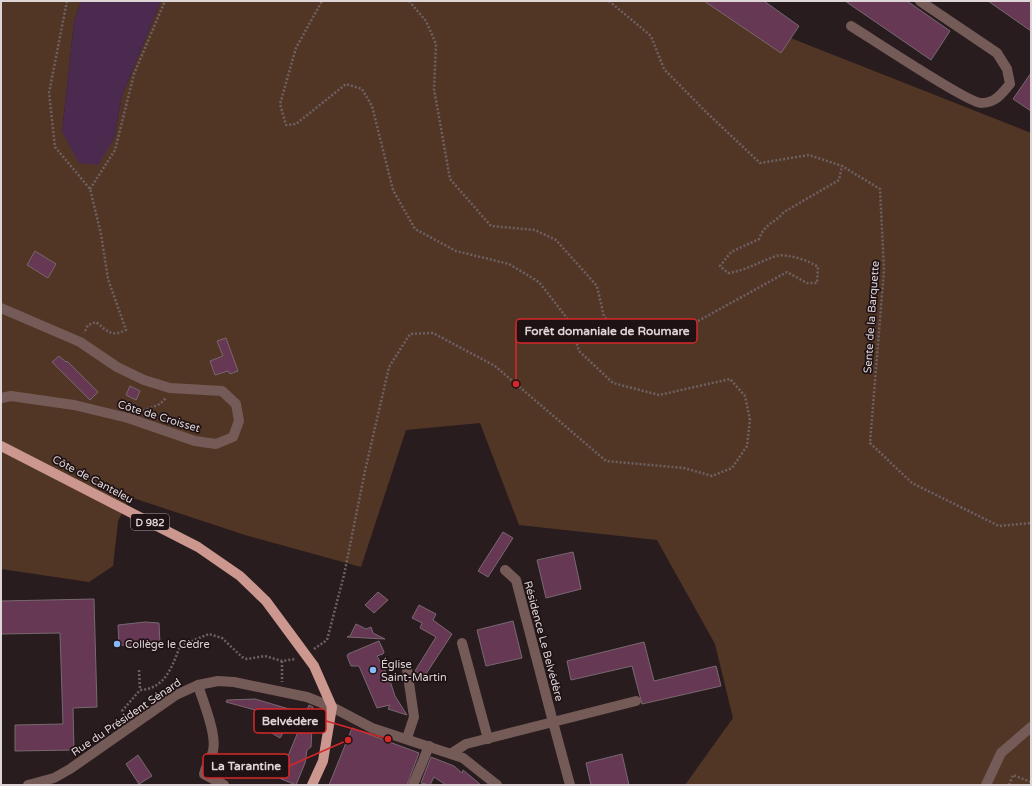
<svg xmlns="http://www.w3.org/2000/svg" width="1032" height="786" viewBox="0 0 1032 786" font-family="'Varela Round',sans-serif">
  <rect width="100%" height="100%" fill="#291c1e"/>
  <polygon fill="#523625" points="1,1 81,1 74,22 62,132 114,139 122,96 161,1 711,1 727,13 1031,133 1031,785 685,785 733,718 715,644 657,540 519,525 480,423 406,430 361,567 245,535 130,497 118,521 113,566 89,582 1,569"/>
  <polygon fill="#4b2a50" points="81,1 161,1 122,96 114,139 98,165 79,163 62,132 74,22"/>
  <g fill="#673853" stroke="#776870">
    <polygon points="704,1 764,1 799,26 781,53"/>
    <polygon points="845,1 907,1 950,31 931,60"/>
    <polygon points="988,1 1031,1 1031,31"/>
    <polygon points="1031,73 1031,111 1013,99"/>
    <polygon points="35,251 56,264 48,278 27,265"/>
    <polygon points="226,338 238,371 230,374 228,371 215,375 210,361 223,356 217,341"/>
    <polygon points="59,356 66,362 67,361 98,392 90,400 52,362"/>
    <polygon points="130,386 140,391 136,400 126,395"/>
    <polygon points="503,532 513,538 488,577 478,571"/>
    <polygon points="573,552 581,589 546,598 537,560"/>
    <polygon points="378,592 388,600 374,613 365,605"/>
    <polygon points="94,599 97,707 73,708 74,750 15,751 15,725 63,724 60,633 1,634 1,601"/>
    <polygon points="419,605 436,614 433,620 452,634 424,677 415,671 436,637 420,628 422,623 412,618"/>
    <polygon points="513,621 522,658 486,666 477,630"/>
    <polygon points="145,622 159,623 160,644 146,644 147,646 119,645 118,625"/>
    <polygon points="356,624 366,629 371,627 373,633 385,639 347,637 350,636"/>
    <polygon points="379,641 384,652 383,654 377,656 389,678 395,696 407,715 388,709 390,705 377,708 359,666 351,666 347,656 348,654"/>
    <polygon points="644,642 654,681 716,666 721,686 642,704 632,666 571,680 567,661"/>
    <polygon points="255,699 296,711 280,738 270,732 273,715 226,702 227,700"/>
    <polygon points="309,705 313,707 311,747 307,750 305,763 296,785 279,778"/>
    <polygon points="352,728 419,753 407,785 329,785"/>
    <polygon points="622,754 629,785 591,785 586,763"/>
    <polygon points="138,755 152,776 139,784 126,764"/>
    <polygon points="431,757 454,766 462,773 463,770 481,785 446,785 434,777 430,785 421,783"/>
  </g>
  <g fill="none" stroke-linecap="round" stroke-linejoin="round">
    <g stroke="#6d6163" stroke-width="2.5" stroke-dasharray="2 2" stroke-linecap="butt">
      <path d="M67,1L49,93L55,147L90,189L101,234L108,279L126,330C112,337 108,332 96,322L88,325L84,333"/>
      <path d="M409,1L426,21L436,44L434,89L450,179L491,226L535,230L556,240L597,286L604,317L631,339L680,331L787,272L807,283H817L818,267C810,261 787,253 776,256C758,262 748,270 728,273L720,266L731,252L759,239C765,223 774,224 784,212L839,180L842,166"/>
      <polyline points="609,1 651,36 664,69 705,111 760,163 809,155 842,166 880,189 884,270 870,443 912,483 999,526 1031,523"/>
      <polyline points="90,189 115,150 134,74 165,1"/>
      <polyline points="143,411 160,404 166,398"/>
      <polyline points="314,649 327,640 344,575 365,471 389,367 410,334 433,333 495,366 606,461 684,468 712,476 732,468 747,446 750,420 745,396 730,379 659,395 613,383 579,351 570,322 539,282 509,264 456,251 415,229 393,190 372,106 362,89 346,84 296,124 286,125 280,104 296,48 322,1"/>
      <polyline points="282,661 282,682"/>
      <polyline points="139,670 140,690"/>
      <path d="M124,719L122,711L140,690C165,689 172,667 180,646L209,634L222,638L242,657L247,659L265,656L282,661L296,659"/>
      <polyline points="1009,785 1013,775 1031,782"/>
    </g>
    <g stroke="#755b57" stroke-width="10">
      <path d="M851,26C869,37 968,103 981,103C996,103 1001,94 1010,84L1007,69L997,53L920,1"/>
      <polyline points="1,308 80,342 117,367 144,380 170,388 222,391 236,404 239,421 233,437 216,444 195,441 128,418 74,405 11,396 1,398"/>
      <polyline points="462,643 488,739"/>
      <polyline points="407,669 414,717 407,738"/>
      <path d="M198,685C203,702 217,734 213,751C211,759 206,765 204,774L224,785"/>
      <polyline points="452,753 466,744 553,722 516,580 505,570"/>
      <polyline points="28,785 54,778 70,769 176,695 198,685 218,681 234,682 307,697 332,707 372,728 463,758 497,785"/>
      <polyline points="413,785 429,746"/>
      <polyline points="570,785 553,722 636,701"/>
      <polyline points="986,785 1001,753 1031,727"/>
    </g>
    <polyline stroke="#cb978e" stroke-width="10" points="1,446 198,547 240,576 266,601 314,666 332,707 323,761 312,785"/>
  </g>
  <g fill="#86bbfb" stroke="#1f1215" stroke-width="1.5">
    <circle cx="117" cy="644" r="4"/>
    <circle cx="373" cy="670" r="4"/>
  </g>
  <g text-anchor="middle" stroke-width="3.5" stroke-linejoin="round" paint-order="stroke">
    <rect fill="#1f1215" stroke="#a59a9c" stroke-width="1" x="131" y="514" width="38" height="16" rx="3"/>
    <g font-size="10" font-weight="bold" fill="#ded5d6">
      <text x="150" y="526">D 982</text>
    </g>
    <g font-size="11" fill="#ded5d6" stroke="#1f1215">
      <text transform="translate(871 317) rotate(-86)" y="4">Sente de la Barquette</text>
      <text transform="translate(159 416) rotate(17)" y="4">Côte de Croisset</text>
      <text transform="translate(93 479) rotate(28)" y="4">Côte de Canteleu</text>
      <text transform="translate(544 641) rotate(75)" y="4">Résidence Le Belvédère</text>
      <text transform="translate(126 717) rotate(-34)" y="4">Rue du Président Sénard</text>
    </g>
    <g font-size="11" fill="#ded5d6" stroke="#1f1215" text-anchor="start">
      <text x="125" y="648">Collège le Cèdre</text>
      <text x="381" y="668">Église<tspan x="381" dy="13">Saint-Martin</tspan></text>
    </g>
  </g>
  <path fill="none" stroke="#d62828" stroke-width="1.5" d="M516 384L516 331M388 739L326 721M348 740L289 766"/>
  <g fill="#d62828" stroke="#1f1215" stroke-width="1.5">
    <circle cx="516" cy="384" r="4"/>
    <circle cx="388" cy="739" r="4"/>
    <circle cx="348" cy="740" r="4"/>
  </g>
  <g fill="#1f1215" stroke="#d62828" stroke-width="1.5">
    <rect x="516" y="319" width="181" height="24" rx="4"/>
    <rect x="254" y="709" width="72" height="24" rx="4"/>
    <rect x="203" y="754" width="86" height="24" rx="4"/>
  </g>
  <g font-size="12" text-anchor="middle" font-weight="bold" fill="#ded5d6">
    <text x="607" y="335">Forêt domaniale de Roumare</text>
    <text x="290" y="725">Belvédère</text>
    <text x="246" y="770">La Tarantine</text>
  </g>
  <rect width="1032" height="786" fill="none" stroke="#ded5d6" stroke-width="4"/>
</svg>
